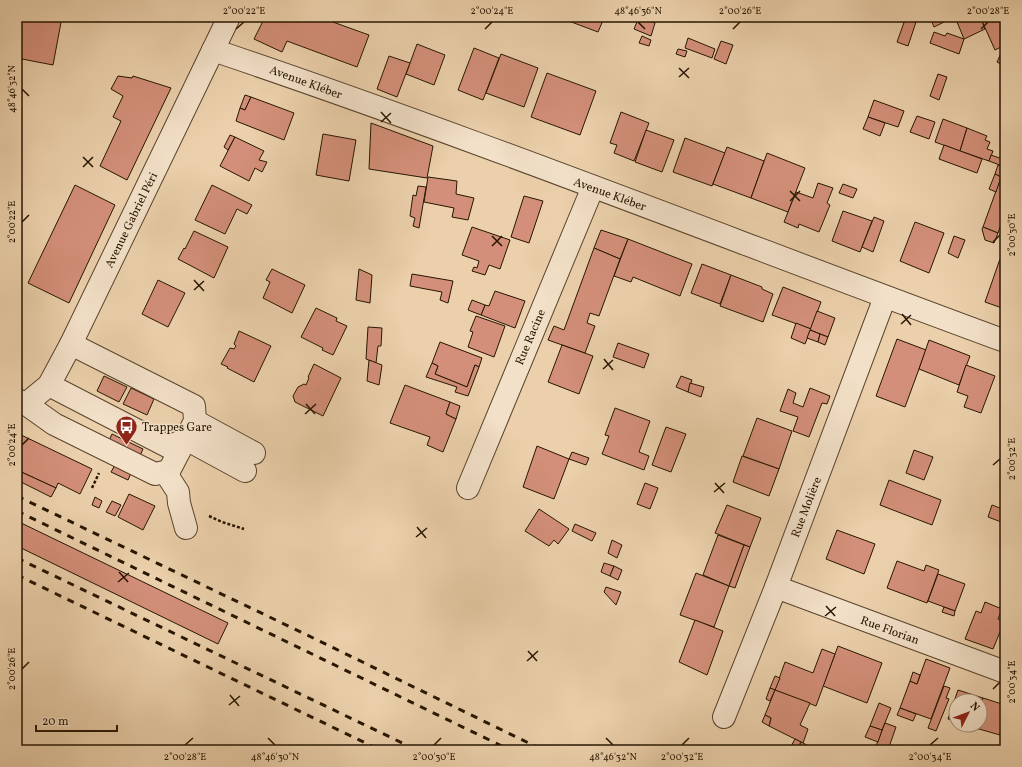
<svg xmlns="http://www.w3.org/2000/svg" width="1022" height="767" viewBox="0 0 1022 767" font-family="Vollkorn,serif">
  <rect width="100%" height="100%" fill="#ebd0ab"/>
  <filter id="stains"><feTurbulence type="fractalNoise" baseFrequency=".005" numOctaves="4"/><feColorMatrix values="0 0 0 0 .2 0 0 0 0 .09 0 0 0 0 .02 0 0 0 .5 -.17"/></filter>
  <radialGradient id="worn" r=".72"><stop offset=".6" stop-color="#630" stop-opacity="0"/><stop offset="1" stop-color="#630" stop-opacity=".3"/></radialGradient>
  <g fill="#d38f79" stroke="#271601">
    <polygon points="17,17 62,17 53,65 17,58"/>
    <polygon points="265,17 319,17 369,35 357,67 287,41 282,52 254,39"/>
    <polygon points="558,17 601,17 604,18 598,32"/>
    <polygon points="639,17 655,23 651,36 634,29"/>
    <polygon points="906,17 916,22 908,46 897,42"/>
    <polygon points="930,17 954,17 934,27"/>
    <polygon points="955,17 980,17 985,29 964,39"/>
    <polygon points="992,17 1005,17 1005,45 995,50 982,21"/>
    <polygon points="934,32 945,36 947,33 964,39 959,54 930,43"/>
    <polygon points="642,36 651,40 649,46 639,43"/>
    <polygon points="688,38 715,49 712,58 685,48"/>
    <polygon points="721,41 733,45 726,64 714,59"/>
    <polygon points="417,44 445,55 434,85 406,74"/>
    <polygon points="474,48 499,58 483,100 458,90"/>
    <polygon points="678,49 687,51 685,57 676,54"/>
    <polygon points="1002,51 1005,52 1005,60 1003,65 997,62"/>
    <polygon points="501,54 538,68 524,107 486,93"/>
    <polygon points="389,56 410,63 397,97 377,89"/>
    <polygon points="547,73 596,91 580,135 531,117"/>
    <polygon points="938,74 947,77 939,100 930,96"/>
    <polygon points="118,76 132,78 133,76 171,88 127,180 100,166 121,121 113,117 123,96 111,89"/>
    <polygon points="245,95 251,97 245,110 240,108"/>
    <polygon points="251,97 294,113 284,140 236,121 240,108 245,110"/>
    <polygon points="874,100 904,111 898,127 868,117"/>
    <polygon points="621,112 649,123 634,161 614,153 617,145 610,143"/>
    <polygon points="917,116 935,122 929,139 910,132"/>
    <polygon points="868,117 885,123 880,136 863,129"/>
    <polygon points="943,119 967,128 960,151 935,142"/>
    <polygon points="371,123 433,146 427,178 369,169"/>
    <polygon points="967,128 987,136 985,140 990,142 987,149 993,151 989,161 960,151"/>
    <polygon points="646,130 674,140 662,172 635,162"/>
    <polygon points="323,134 356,140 349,181 316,175"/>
    <polygon points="230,135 235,137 228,150 224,147"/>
    <polygon points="235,137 264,151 259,160 267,162 262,172 255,168 249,181 220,166"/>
    <polygon points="685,138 725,153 712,186 673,172"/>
    <polygon points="944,145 982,159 977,173 939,159"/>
    <polygon points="727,147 764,161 751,198 713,184"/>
    <polygon points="767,153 805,168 788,212 751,198"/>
    <polygon points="991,155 1005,160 1005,167 989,161"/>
    <polygon points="998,165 1005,167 1005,213 998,233 983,227 1001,177 995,174"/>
    <polygon points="995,174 1001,177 996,192 989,189"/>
    <polygon points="428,177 457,181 456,194 474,198 468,220 452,217 454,208 424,202"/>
    <polygon points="818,183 833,188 827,203 830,205 819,232 799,224 798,228 784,222 796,192 813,198"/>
    <polygon points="843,184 857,189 853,198 839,193"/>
    <polygon points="75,185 115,205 69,303 28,283"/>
    <polygon points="212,185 252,205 247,214 237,209 225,234 195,220"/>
    <polygon points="418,186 426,187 419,228 413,226 415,218 410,216 413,195 416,196"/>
    <polygon points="524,196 543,201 529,243 511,237"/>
    <polygon points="843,211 872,221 860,252 832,241"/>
    <polygon points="874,217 884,221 873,252 862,247"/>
    <polygon points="915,222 944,233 929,273 900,261"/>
    <polygon points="472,227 510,240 500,269 489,265 485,275 472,271 474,267 477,268 479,261 462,255"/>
    <polygon points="983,227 998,233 994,243 985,240 982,229"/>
    <polygon points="601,230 628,239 620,259 594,248"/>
    <polygon points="194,231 228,247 214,278 178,259 184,248 185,249"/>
    <polygon points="954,236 965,240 958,258 948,253"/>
    <polygon points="628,239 692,264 680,296 633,277 631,282 614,276"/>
    <polygon points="594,248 620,259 599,316 590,313 587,323 595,326 585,353 548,340 554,326 564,330"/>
    <polygon points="1000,259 1005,261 1005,309 985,302"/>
    <polygon points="702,264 731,275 720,304 691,293"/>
    <polygon points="272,269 305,285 292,313 263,298 270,282 266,280"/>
    <polygon points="359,269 372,275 370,303 356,300"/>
    <polygon points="412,274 453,281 448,303 440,300 442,292 410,286"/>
    <polygon points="731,275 762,287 762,289 773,294 763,322 720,306"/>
    <polygon points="158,280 185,293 168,327 142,314"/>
    <polygon points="783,287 821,302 811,329 772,315"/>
    <polygon points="495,291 525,301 515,328 481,315 485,305 489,306"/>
    <polygon points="472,300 485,305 481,315 468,310"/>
    <polygon points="316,308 337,318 336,321 347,326 333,355 322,350 323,348 301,337"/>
    <polygon points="817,311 835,318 828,337 810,330"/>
    <polygon points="476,316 505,326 494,357 468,347 473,332 470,331"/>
    <polygon points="796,323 811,329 805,344 791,338"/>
    <polygon points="368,327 382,328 381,346 378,346 376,363 366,359"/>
    <polygon points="810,330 820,334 818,342 807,338"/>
    <polygon points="239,331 271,346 254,382 227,368 228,367 221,364 230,348 234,349 236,346 234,344"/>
    <polygon points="820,334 828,337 825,345 818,342"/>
    <polygon points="897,339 926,350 905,407 876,396"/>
    <polygon points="929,340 970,356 959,385 919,369"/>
    <polygon points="440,342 482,358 479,367 475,365 467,387 435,374 438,366 432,363"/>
    <polygon points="618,343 649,354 644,368 613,357"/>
    <polygon points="562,345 593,356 579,394 548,382"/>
    <polygon points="369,360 382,365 379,385 367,381"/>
    <polygon points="432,363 438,366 435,374 467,387 475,365 479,367 468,396 455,392 457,387 426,377"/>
    <polygon points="314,364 341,378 323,416 295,402 293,396 298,387 304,384 306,385 309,378 308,377"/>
    <polygon points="966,365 995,376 981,413 964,407 968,396 957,392"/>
    <polygon points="104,376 127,387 119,402 97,391"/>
    <polygon points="681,376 692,380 688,392 676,387"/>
    <polygon points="690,383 704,387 701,397 688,392"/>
    <polygon points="405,385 450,402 446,414 456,419 443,452 427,445 430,437 390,423"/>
    <polygon points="131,388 154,399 147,415 123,404"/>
    <polygon points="810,388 830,396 827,404 822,403 809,437 793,431 798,417 780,411 788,389 796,393 793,403 803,407"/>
    <polygon points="450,402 460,406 456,419 446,414"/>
    <polygon points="615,408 650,421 639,452 649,456 644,470 602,454 609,436 605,435"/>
    <polygon points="757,418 792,431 779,469 743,456"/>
    <polygon points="666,427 686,434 671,472 652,465"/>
    <polygon points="17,433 92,469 80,494 58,483 56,488 17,470"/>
    <polygon points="112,434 143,449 139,458 108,443"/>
    <polygon points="537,446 569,459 554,499 523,487"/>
    <polygon points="914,450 933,457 924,480 906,473"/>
    <polygon points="572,452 589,458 586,465 569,459"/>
    <polygon points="742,456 779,469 769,496 733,482"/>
    <polygon points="115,465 131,473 128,480 111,472"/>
    <polygon points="17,470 56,488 51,497 17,480"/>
    <polygon points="889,480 941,500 932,525 880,505"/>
    <polygon points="645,483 658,488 650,509 637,504"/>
    <polygon points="129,494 155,506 143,530 118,517"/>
    <polygon points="95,497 102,501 99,508 92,505"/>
    <polygon points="112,501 121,505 115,516 106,512"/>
    <polygon points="727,505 761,518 750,547 715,533"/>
    <polygon points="992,505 1005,510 1004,523 988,517"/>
    <polygon points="539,509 569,529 558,544 554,540 549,546 525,531"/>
    <polygon points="17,521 228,623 218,644 17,546"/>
    <polygon points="575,524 596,533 592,541 572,531"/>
    <polygon points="837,530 875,544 864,574 826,559"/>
    <polygon points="718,535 744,545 729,586 703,575"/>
    <polygon points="612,540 622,545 617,558 608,553"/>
    <polygon points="744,545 750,547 735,588 729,586"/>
    <polygon points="897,561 924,571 926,565 939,570 927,603 887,588"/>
    <polygon points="604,563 614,566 610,576 601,572"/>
    <polygon points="614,566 622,570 618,580 610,576"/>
    <polygon points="696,573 729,586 714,627 680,615"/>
    <polygon points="938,574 965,584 955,611 928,601"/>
    <polygon points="606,587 621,592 616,605 604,592"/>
    <polygon points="985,602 1002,609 998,619 1004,622 993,649 965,639 976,611 981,613"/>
    <polygon points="944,607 955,611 954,616 942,612"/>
    <polygon points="695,620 723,631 707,675 679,662"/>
    <polygon points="838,646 882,663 867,703 823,686"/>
    <polygon points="822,649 835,654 816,706 775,690 785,662 813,673"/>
    <polygon points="926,659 950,668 931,719 900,708 910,681 917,684"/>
    <polygon points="913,672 920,675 917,684 910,681"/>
    <polygon points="775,676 780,678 775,690 770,688"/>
    <polygon points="944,686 950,688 946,698 949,699 936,731 928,728"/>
    <polygon points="770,688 775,690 770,701 766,699"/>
    <polygon points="775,690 810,703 800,725 808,729 803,743 769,726 771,718 765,715"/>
    <polygon points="958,690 983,698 980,705 980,701 956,701 956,721 948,719"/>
    <polygon points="983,698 1005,705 1005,717 1000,735 972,727 973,725 980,725 980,705"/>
    <polygon points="879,703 891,708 882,730 870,726"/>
    <polygon points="900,708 916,714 913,721 897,715"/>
    <polygon points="765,715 771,718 769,726 762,722"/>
    <polygon points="885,723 896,727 888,750 876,746"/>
    <polygon points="870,726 882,730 878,742 865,737"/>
    <polygon points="795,739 801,742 797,750 789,750"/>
    <polygon points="801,742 803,743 816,750 797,750"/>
  </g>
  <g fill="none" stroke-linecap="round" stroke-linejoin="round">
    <defs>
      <g id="minor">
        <path d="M213,50C480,140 741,244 1005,341"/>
        <polyline points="49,385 169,447 186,439"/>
        <polyline points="17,400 26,404 54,424 155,474 169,471 195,421 194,406 71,344"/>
        <polyline points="26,404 49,385 71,344 229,17"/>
        <polyline points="195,421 254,453"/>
        <polyline points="186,439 245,471"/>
        <polyline points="165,472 178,492 179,503 186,528"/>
        <polyline points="468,488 593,187"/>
        <polyline points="776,587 1005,672"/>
        <polyline points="724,717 776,587 885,297"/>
      </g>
    </defs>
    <use href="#minor" stroke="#58442c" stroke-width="24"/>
    <g stroke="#271601" stroke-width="2.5" stroke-dasharray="3 2" stroke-linecap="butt">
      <polyline points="92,488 99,473"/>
      <polyline points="209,516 222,522 244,529"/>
    </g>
    <use href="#minor" stroke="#f2e0c8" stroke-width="22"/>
    <g stroke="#271601" stroke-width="3" stroke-dasharray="7 7" stroke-linecap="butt">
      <polyline points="17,496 305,634 543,750"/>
      <polyline points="17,511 510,750"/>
      <polyline points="17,558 417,750"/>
      <polyline points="17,575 380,750"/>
    </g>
  </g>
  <path fill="none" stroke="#271601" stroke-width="1.5" d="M638,22L645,29M236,29L244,22M485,29L492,22M733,29L740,22M981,29L988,22M679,68L689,78M679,77L689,68M22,89L29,96M381,112L391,123M381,122L391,113M83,157L93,167M83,167L93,157M790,191L800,201M790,201L800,191M22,222L29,215M492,236L502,246M993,242L1000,235M492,246L502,236M194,280L204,291M194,290L204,281M902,314L911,325M901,324L911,315M604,359L613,370M603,369L613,360M306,404L315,414M305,414L316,404M22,445L29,438M993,465L1000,459M715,483L724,493M714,492L725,483M417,527L426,538M416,537L427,528M119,572L128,582M118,582L129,573M826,606L835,616M825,616L836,607M528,651L537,661M527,661L538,651M22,669L29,662M993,689L1000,682M230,695L239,706M229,705L240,696M268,738L275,745M606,738L613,745M185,745L193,738M434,745L441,738M682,745L689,738M930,745L938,738"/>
  <defs>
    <symbol id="bus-pin" viewBox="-11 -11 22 30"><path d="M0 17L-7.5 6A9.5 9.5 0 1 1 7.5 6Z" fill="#8f2418" stroke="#f2e0c8"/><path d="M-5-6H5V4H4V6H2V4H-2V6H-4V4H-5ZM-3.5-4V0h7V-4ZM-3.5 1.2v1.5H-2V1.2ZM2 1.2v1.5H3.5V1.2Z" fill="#fff"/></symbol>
  </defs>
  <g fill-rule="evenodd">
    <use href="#bus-pin" x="114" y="414" width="25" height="34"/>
  </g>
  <g text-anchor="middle" stroke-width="3" stroke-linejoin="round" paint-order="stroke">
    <g font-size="12" fill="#271601" stroke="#f2e0c8">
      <text transform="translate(306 82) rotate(20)" y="4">Avenue Kléber</text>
      <text transform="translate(610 194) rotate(20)" y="4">Avenue Kléber</text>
      <text transform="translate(131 220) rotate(-64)" y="4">Avenue Gabriel Péri</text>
      <text transform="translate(530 337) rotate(-67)" y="4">Rue Racine</text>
      <text transform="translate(806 507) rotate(-69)" y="4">Rue Molière</text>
      <text transform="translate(890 630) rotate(20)" y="4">Rue Florian</text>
    </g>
    <g font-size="12" fill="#271601" stroke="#f2e0c8" text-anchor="start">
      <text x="142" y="431">Trappes Gare</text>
    </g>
  </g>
  <rect width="1022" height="767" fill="none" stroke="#ebd0ab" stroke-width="44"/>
  <g transform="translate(968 713) rotate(48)"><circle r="19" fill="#f2e0c8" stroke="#a18f78"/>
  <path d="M0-3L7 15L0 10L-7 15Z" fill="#8f2418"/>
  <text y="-6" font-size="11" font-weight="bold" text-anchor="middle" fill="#271601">N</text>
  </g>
  <path d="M36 725v6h81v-6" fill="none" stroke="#271601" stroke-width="2"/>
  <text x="42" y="725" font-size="12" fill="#271601" stroke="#f2e0c8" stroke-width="3" paint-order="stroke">20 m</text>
  <rect x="22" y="22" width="978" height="723" fill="none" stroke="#271601" stroke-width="1.5"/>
  <g font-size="10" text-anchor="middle" fill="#271601">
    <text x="244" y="14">2°00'22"E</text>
    <text x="492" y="14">2°00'24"E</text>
    <text x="638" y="14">48°46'36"N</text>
    <text x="740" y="14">2°00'26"E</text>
    <text x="988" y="14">2°00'28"E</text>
    <text transform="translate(11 89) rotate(-90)" y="4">48°46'32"N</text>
    <text transform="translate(11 222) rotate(-90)" y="4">2°00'22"E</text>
    <text transform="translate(1011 235) rotate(-90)" y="4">2°00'30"E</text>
    <text transform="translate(11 445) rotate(-90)" y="4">2°00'24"E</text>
    <text transform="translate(1011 459) rotate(-90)" y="4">2°00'32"E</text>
    <text transform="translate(11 669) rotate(-90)" y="4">2°00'26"E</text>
    <text transform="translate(1011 682) rotate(-90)" y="4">2°00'34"E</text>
    <text x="185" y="760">2°00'28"E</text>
    <text x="275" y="760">48°46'30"N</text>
    <text x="434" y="760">2°00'30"E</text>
    <text x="613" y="760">48°46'32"N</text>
    <text x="682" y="760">2°00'32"E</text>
    <text x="930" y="760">2°00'34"E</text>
  </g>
  <rect width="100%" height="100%" filter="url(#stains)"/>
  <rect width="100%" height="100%" fill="url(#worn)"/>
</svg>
